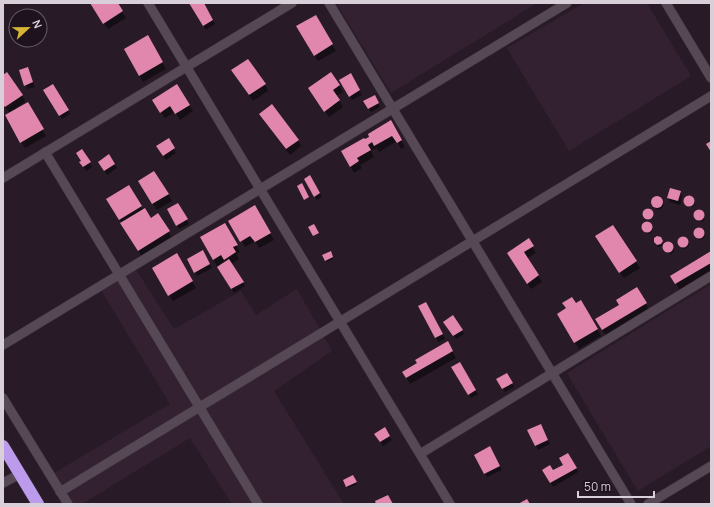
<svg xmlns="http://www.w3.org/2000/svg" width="714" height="507" viewBox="0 0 714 507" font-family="Manrope,sans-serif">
  <rect width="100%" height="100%" fill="#281b27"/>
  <g fill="#332132">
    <polygon points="336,3 537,3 391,93"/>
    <polygon points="584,3 647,3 691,76 569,151 507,48"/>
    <polygon points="135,268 174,329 241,291 256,315 297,289 332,351 274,391 344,504 232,504 190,438 82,504 73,504 54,473 170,404 101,290"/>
    <polygon points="711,284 711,446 638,491 567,373"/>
  </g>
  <g fill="#0007">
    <polygon points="91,3 116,3 126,18 108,29"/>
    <polygon points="191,3 203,3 215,24 206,30"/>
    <polygon points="315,16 336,51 318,61 297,27"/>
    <polygon points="148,37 166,69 143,82 125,50"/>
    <polygon points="27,68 35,87 28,89 25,85"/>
    <polygon points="331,73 343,92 336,96 343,107 329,117 313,94"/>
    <polygon points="350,75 362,95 352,100 341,80"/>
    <polygon points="3,76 22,95 25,102 15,109 16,110 28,103 46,136 25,148 6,116 10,114 3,104"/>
    <polygon points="236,77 265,84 268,91 253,101"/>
    <polygon points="53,85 70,114 62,119 44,90"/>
    <polygon points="177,86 193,111 180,120 175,112 165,118 157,107"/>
    <polygon points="374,96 380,107 371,112 365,102"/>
    <polygon points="264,121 298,140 301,146 290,155"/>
    <polygon points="390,121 405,147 401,149 397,141 379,152 377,148 371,151 374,157 360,165 362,168 354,173 342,151 365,141"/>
    <polygon points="168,140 176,153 166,160 157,147"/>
    <polygon points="82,151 92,167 86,171 81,162 82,161"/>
    <polygon points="109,156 117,168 107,175 99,162"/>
    <polygon points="310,177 322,197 317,200 305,179"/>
    <polygon points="129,186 143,210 151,219 158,215 172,238 142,257 108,199"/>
    <polygon points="143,188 168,194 172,201 157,210"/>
    <polygon points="680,192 682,196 680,205 670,202 668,198"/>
    <polygon points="689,196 692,197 695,201 695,204 694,206 692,207 690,207 687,206 685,201 685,199 687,197"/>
    <polygon points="657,197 661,199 664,205 662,208 659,210 655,208 652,202 653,199"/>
    <polygon points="178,204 189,224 179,229 168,210"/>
    <polygon points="255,207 274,240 259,248 255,241 245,247 230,221"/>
    <circle cx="648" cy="215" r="5.5"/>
    <polygon points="698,211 701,212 704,215 704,220 702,222 698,221 695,217 696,212"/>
    <polygon points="647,222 650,223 653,229 652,232 649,234 646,233 643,227 644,224"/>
    <polygon points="224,224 240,252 236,254 239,259 231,264 245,286 234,293 219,268 226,262 225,261 217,266 201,238"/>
    <polygon points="613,226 640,268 624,278 600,243"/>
    <polygon points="698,228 700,228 704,232 705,235 704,238 700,240 697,239 694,234 694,232 695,229"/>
    <polygon points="683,237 686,238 689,244 688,247 685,249 682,248 679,242 680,239"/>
    <polygon points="528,240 536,253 527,258 542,282 531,289 512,259"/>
    <polygon points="662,240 663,243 662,246 658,247 655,242"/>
    <polygon points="667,242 671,242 674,247 674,251 671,254 668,253 664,248 664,244"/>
    <polygon points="203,252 212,268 197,276 188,259"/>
    <polygon points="330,253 333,259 327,262 324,256"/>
    <polygon points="711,253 711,271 680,290 672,276"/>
    <polygon points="176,254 196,288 173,301 153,268"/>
    <polygon points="637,288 649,310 606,336 596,320 620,305"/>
    <polygon points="581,301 601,336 579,349 558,314"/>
    <polygon points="426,304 445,339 438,342 420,307"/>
    <polygon points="447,326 462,330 464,334 456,339"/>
    <polygon points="448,343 456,358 410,384 403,372 418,363"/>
    <polygon points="459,364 478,394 471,398 452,368"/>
    <polygon points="507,374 514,387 505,392 497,379"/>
    <polygon points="385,429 392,440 383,446 376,434"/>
    <polygon points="543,429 550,444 538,450 529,431"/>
    <polygon points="490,448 502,470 487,477 476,455"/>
    <polygon points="568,454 578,472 553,487 543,470 553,472 564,465"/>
    <polygon points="353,476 357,484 348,488 344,480"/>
  </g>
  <g fill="#e187ae">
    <polygon points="90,3 118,3 123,11 103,24"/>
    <polygon points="189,3 204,3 213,20 203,26"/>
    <polygon points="316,15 333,44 314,56 296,26"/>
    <polygon points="148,35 163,62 139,76 124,49"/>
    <polygon points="248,59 266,84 249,95 231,70"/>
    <polygon points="28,67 33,82 24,86 19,70"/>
    <polygon points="7,72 23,95 5,107 3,105 3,75"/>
    <polygon points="331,72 340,85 333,90 340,100 324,112 308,88"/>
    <polygon points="351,73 360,90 349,97 339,80"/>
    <polygon points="53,84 69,110 59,116 43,90"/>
    <polygon points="177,84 190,105 175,114 170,106 160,113 152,100"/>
    <polygon points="375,95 379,103 368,109 363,101"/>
    <polygon points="28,102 44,129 20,143 5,115"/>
    <polygon points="272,104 299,140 286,149 259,114"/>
    <polygon points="391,120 402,140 397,143 392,136 374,146 372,142 368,145 371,150 357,158 359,161 350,167 341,151 364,138 365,139 369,137 368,134"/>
    <polygon points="169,138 175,148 163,156 156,146"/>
    <polygon points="711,141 711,152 706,144"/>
    <polygon points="82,149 91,162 83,167 79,162 81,161 76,153"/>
    <polygon points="109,154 115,164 104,171 98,162"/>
    <polygon points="154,171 169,194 152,204 138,181"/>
    <polygon points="310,175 320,193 314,197 304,179"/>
    <polygon points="302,183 309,197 304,200 297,186"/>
    <polygon points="129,185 142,206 119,220 106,199"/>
    <polygon points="670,188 681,191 678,201 667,198"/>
    <circle cx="689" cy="201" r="5.5"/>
    <circle cx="657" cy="202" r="6"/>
    <polygon points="178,203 188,219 176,226 167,209"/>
    <polygon points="255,205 271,233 255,242 250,236 240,242 228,221"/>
    <polygon points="145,208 151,218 158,213 170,231 138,251 120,223"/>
    <circle cx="648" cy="214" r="5.5"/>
    <circle cx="699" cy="215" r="5.5"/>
    <circle cx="647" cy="227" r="5.5"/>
    <polygon points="225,223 238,245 233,247 236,252 224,260 221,255 213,260 200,237"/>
    <polygon points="314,224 319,233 313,236 308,227"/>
    <polygon points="613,225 637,261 619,273 595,236"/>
    <circle cx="699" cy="233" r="5.5"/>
    <polygon points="657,236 661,237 663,241 661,244 657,245 654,242 654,238"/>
    <circle cx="683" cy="242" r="5.5"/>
    <polygon points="529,238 534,246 524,252 539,275 527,284 507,253"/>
    <circle cx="668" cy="247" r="5.5"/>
    <polygon points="203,250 210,264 194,273 187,259"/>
    <polygon points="331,251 333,257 325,261 322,255"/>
    <polygon points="711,251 711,263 675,284 670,276"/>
    <polygon points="177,253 193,281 168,296 152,268"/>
    <polygon points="229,259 244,282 231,289 217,267"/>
    <polygon points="637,287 647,303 602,330 595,319 619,305 616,300"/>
    <polygon points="572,297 576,303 581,300 598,329 574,343 557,314 566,308 562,303"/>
    <polygon points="426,302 443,334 435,338 418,306"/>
    <polygon points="453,315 463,330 453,336 443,322"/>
    <polygon points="448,341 453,351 406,378 402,372 417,363 415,360"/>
    <polygon points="460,362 476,390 468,395 451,367"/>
    <polygon points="507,373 513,383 502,389 496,379"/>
    <polygon points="541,424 548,440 535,446 527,430"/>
    <polygon points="385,427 390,436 380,442 374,434"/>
    <polygon points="490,446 500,466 484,474 474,455"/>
    <polygon points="568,453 577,468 550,483 542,470 550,465 553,470 563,465 559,458"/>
    <polygon points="353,475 357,482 346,487 343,480"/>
    <polygon points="388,495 393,504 376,504 375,501"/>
    <polygon points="527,499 530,504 518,504"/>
  </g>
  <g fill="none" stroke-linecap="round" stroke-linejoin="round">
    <defs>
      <g id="street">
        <polyline points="148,3 450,504"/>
        <polyline points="329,3 631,504"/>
        <polyline points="666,3 711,78"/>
        <polyline points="45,152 258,504"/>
        <polyline points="3,178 292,3"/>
        <polyline points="3,345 567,3"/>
        <polyline points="3,398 68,504"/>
        <polyline points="420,454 711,276"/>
        <polyline points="3,483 20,474"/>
        <polyline points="60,492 711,96"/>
        <polyline points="648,504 711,466"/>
      </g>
      <polyline id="highway" points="3,446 38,504"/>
    </defs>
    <use href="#street" stroke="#403640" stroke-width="10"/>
    <use href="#highway" stroke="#403640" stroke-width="13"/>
    <use href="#street" stroke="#574856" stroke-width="9"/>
    <use href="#highway" stroke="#bd9bec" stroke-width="12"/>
  </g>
  <rect width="714" height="507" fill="none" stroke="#d8cfd8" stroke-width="8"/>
  <g transform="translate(28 28) rotate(68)"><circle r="19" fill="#1e121e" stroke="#685e68"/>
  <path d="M0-3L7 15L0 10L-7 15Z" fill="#d6b534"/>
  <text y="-6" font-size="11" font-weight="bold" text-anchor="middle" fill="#d8cfd8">N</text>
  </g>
  <path d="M578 491v6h76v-6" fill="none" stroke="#d8cfd8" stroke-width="2"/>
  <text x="584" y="491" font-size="12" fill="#d8cfd8" stroke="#1e121e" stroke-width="3" paint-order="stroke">50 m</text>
</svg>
